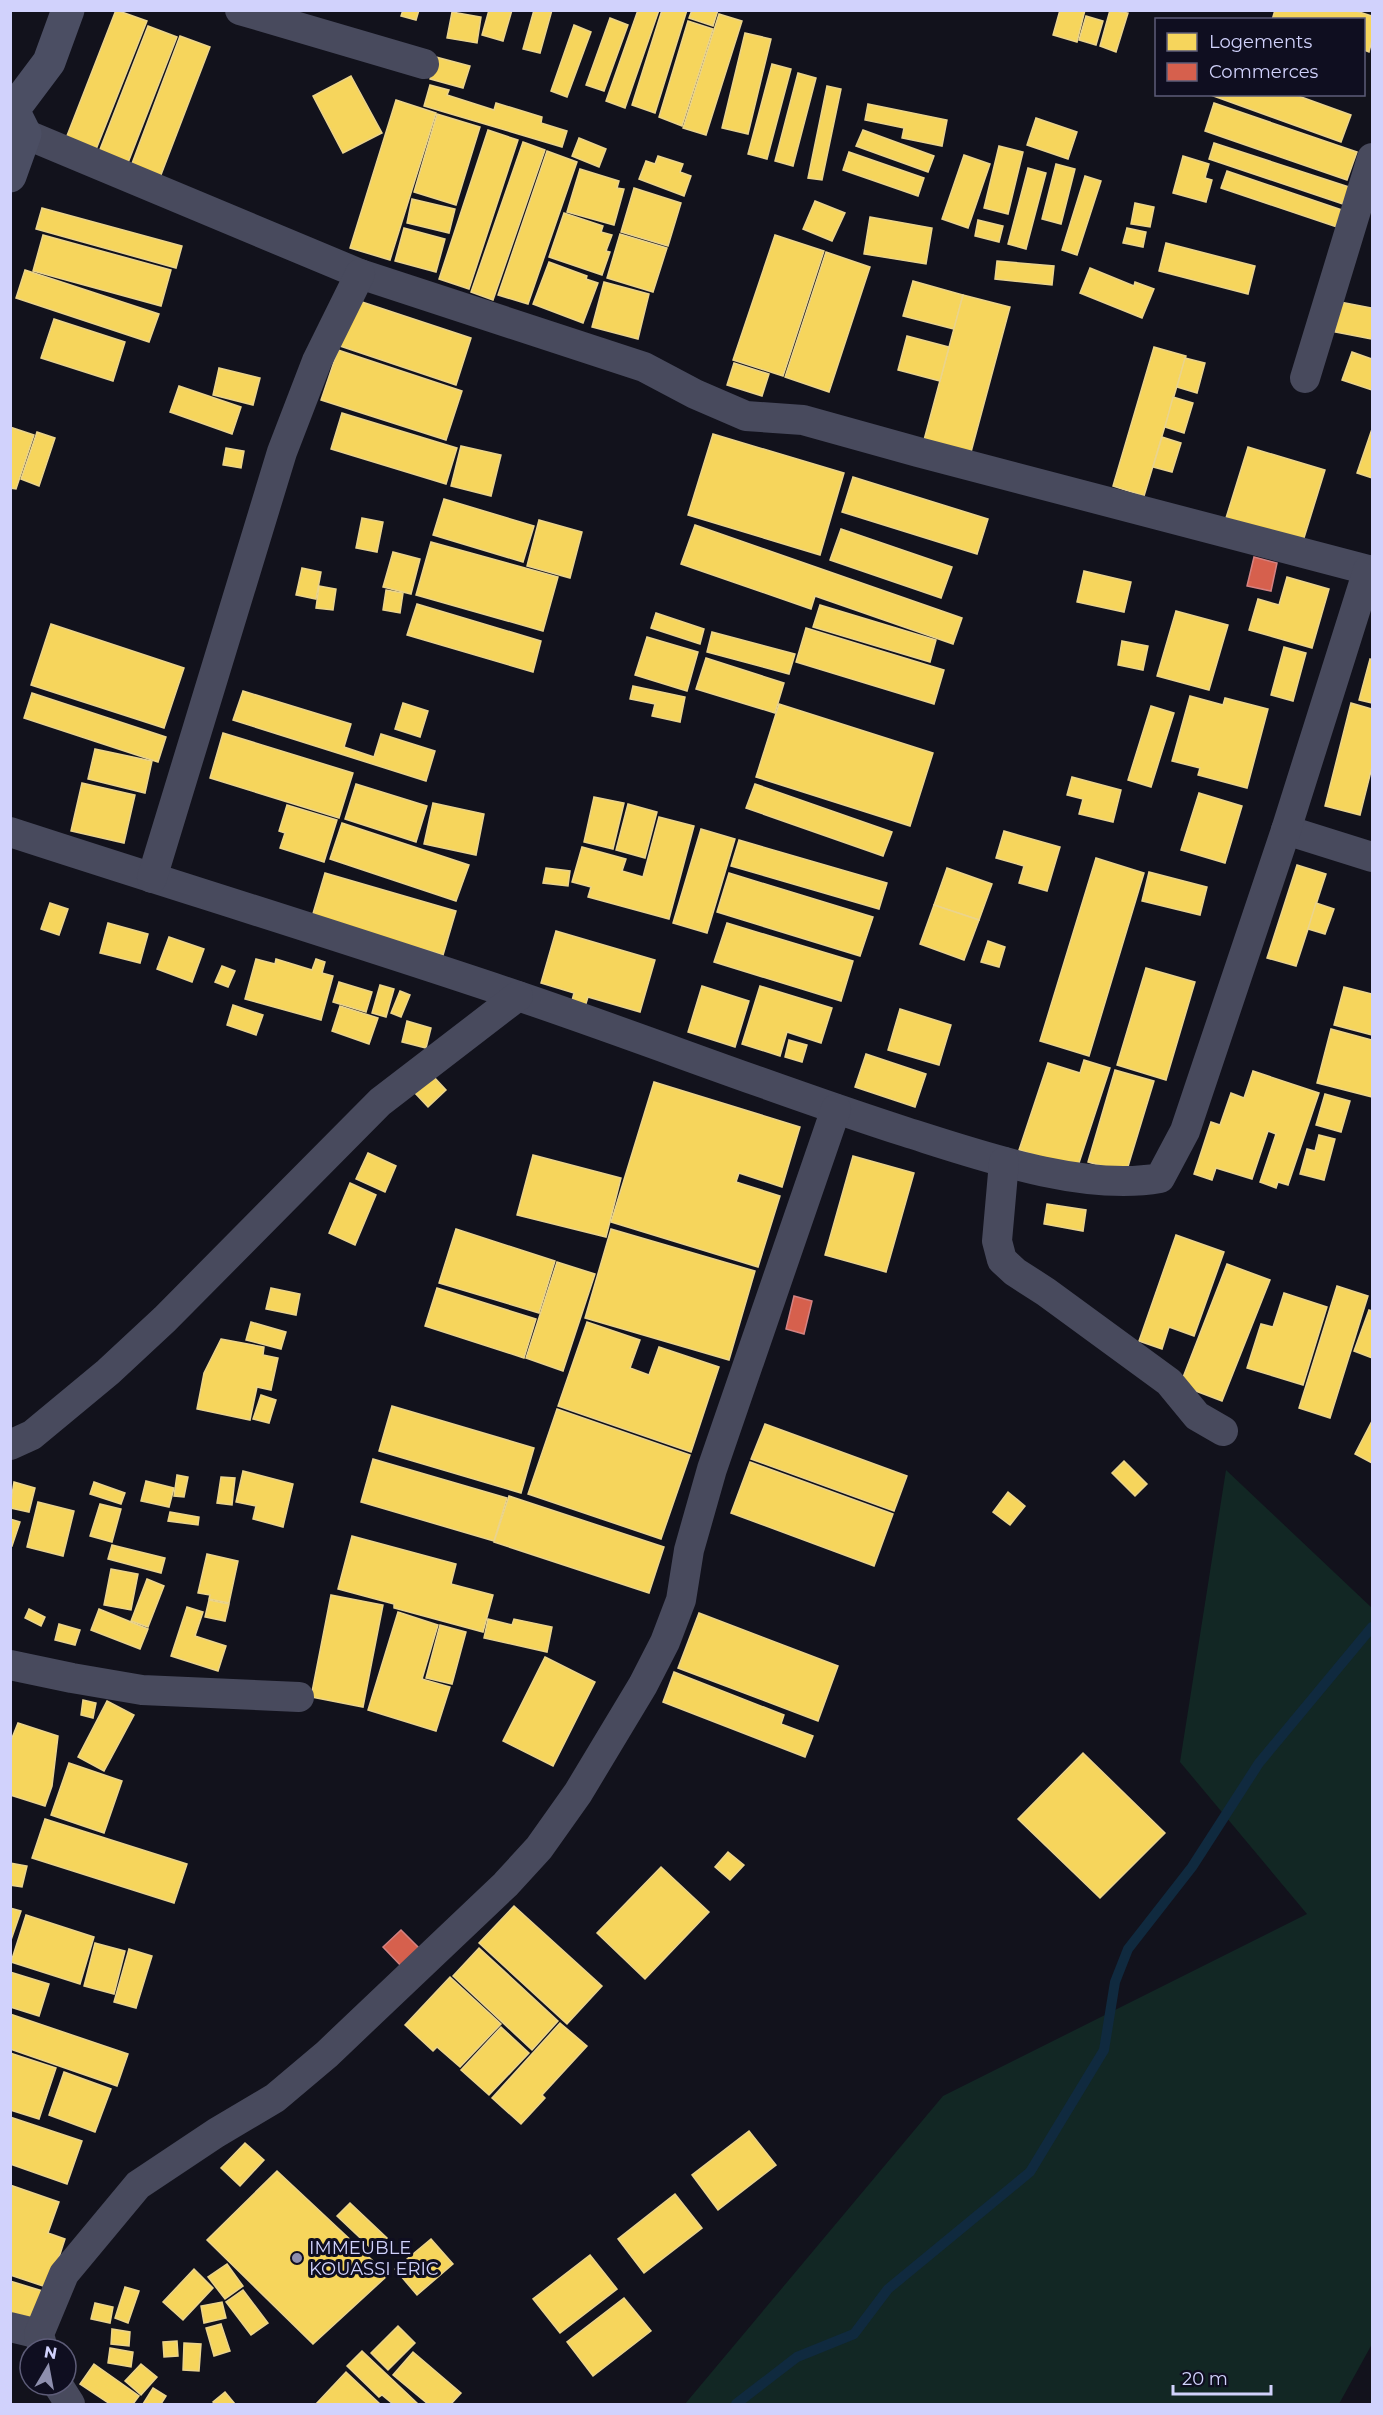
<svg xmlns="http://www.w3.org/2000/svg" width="1383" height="2415" viewBox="0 0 1383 2415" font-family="Montserrat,sans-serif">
  <rect width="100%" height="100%" fill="#12121c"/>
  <polygon fill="#122724" points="1226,1470 1372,1608 1372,2344 1339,2404 685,2404 943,2096 1307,1914 1180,1762"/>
  <g fill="#f6d55c" stroke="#ebd48c" stroke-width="1.5">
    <polygon points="116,10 147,21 93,157 63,146"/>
    <polygon points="403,10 419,10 416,20 401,16"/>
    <polygon points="489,10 512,10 503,41 482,35"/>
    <polygon points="534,10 552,10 540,53 523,49"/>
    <polygon points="638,10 659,10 625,108 606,101"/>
    <polygon points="662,10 687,10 655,113 632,105"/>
    <polygon points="692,10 718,10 713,26 689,18"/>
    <polygon points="1060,10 1085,10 1077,42 1053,35"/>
    <polygon points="1110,10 1128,13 1116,52 1100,46"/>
    <polygon points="1275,10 1353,10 1372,16 1372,40 1369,52 1364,50 1364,20 1272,20"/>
    <polygon points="452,12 481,17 477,43 447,38"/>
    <polygon points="719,14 742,21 706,135 683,128"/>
    <polygon points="1086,16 1103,21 1096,45 1079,40"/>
    <polygon points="610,18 628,25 604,91 586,85"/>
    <polygon points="688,21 713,29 682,126 659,117"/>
    <polygon points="574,25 591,32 567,97 551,91"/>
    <polygon points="148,26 177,37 124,173 95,162"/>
    <polygon points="745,33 771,39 748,134 722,128"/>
    <polygon points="180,36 210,47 154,193 125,182"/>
    <polygon points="436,57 470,66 463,88 430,79"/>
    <polygon points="772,64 791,69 767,159 748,154"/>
    <polygon points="798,73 816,78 793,166 775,161"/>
    <polygon points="351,76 382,133 343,153 313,96"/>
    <polygon points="430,85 449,90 447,95 494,110 496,103 542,117 541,123 567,131 562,147 424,106"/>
    <polygon points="827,86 841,89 822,180 808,178"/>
    <polygon points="1208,94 1293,94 1351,115 1341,142"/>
    <polygon points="396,100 436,113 390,260 350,248"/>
    <polygon points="1214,103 1357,152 1347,180 1205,131"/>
    <polygon points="868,104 947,120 942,146 902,138 904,128 865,120"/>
    <polygon points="437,114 480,127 456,205 414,192"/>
    <polygon points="1036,118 1077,132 1068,159 1027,145"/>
    <polygon points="488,130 518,140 469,289 439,279"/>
    <polygon points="863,130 934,156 928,172 856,146"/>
    <polygon points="579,138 606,149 599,167 572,156"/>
    <polygon points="523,142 545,150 493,300 471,292"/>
    <polygon points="1214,143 1349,187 1343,204 1209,159"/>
    <polygon points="999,146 1023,152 1008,214 984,208"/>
    <polygon points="547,151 577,162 528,304 498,295"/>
    <polygon points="849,152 924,178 918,196 843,170"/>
    <polygon points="964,155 990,164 968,228 942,219"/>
    <polygon points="658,156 683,164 680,172 691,176 684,196 639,179 646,161 655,164"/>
    <polygon points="1183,156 1209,164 1205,178 1212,180 1206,202 1173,193"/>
    <polygon points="1056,164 1075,169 1061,224 1042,219"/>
    <polygon points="1028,168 1046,173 1026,249 1008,244"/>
    <polygon points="580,169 619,181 617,188 624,189 614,225 567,212"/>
    <polygon points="1227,171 1345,211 1340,228 1221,188"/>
    <polygon points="1085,176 1101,181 1077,255 1062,250"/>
    <polygon points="634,188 681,203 668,246 621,232"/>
    <polygon points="412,199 455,209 449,233 407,223"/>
    <polygon points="815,201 845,213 832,241 803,229"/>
    <polygon points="1135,203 1154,207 1150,227 1131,224"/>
    <polygon points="42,208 182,246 176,268 36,229"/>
    <polygon points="564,213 603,226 601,232 612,235 606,251 610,252 602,275 549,257"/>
    <polygon points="870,217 932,228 926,264 864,254"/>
    <polygon points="978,220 1003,226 999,242 975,236"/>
    <polygon points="404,228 445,239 436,272 395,261"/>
    <polygon points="1127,228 1146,232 1143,247 1123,243"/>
    <polygon points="620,234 667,248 653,292 607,278"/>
    <polygon points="43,235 171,270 161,306 33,271"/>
    <polygon points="775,235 824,251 783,376 733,360"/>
    <polygon points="1166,243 1255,266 1248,294 1159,271"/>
    <polygon points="826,252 870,267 829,392 785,377"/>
    <polygon points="997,261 1054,266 1052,285 995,279"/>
    <polygon points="549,262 587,276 586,279 598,283 583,323 533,304"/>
    <polygon points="1090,268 1134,286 1135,282 1154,289 1142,318 1080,293"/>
    <polygon points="25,270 159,314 149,342 16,298"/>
    <polygon points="913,281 963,295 954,329 903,316"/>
    <polygon points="604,282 649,294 638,339 592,327"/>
    <polygon points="963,295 1010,307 971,452 924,440"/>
    <polygon points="353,299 471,338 456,385 337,345"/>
    <polygon points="1340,302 1372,308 1372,339 1335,332"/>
    <polygon points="54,319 125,342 113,381 41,358"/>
    <polygon points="907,336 949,347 940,381 898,370"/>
    <polygon points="1154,347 1186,356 1144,496 1113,486"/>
    <polygon points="338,350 462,391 446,440 321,400"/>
    <polygon points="1352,352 1372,359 1372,390 1342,380"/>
    <polygon points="1185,358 1205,363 1197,393 1177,387"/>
    <polygon points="734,363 769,374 762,396 727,385"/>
    <polygon points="219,368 260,378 253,405 213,395"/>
    <polygon points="179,386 241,407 232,434 170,412"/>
    <polygon points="1173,397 1193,403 1184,433 1165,427"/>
    <polygon points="342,413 457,448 446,484 331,449"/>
    <polygon points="10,427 34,435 16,489 10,488"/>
    <polygon points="1372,429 1372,478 1357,473"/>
    <polygon points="37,432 55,438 39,486 21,479"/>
    <polygon points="713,434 844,473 820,555 688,515"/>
    <polygon points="1162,437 1181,443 1172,472 1153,467"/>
    <polygon points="461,446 501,455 491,496 451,486"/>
    <polygon points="1248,447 1325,470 1303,541 1226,518"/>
    <polygon points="226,448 244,451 241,468 223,465"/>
    <polygon points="853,477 988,519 977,554 842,512"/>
    <polygon points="444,499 534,526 523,562 433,535"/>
    <polygon points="362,518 383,522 377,552 356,548"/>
    <polygon points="539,520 582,532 570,578 527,566"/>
    <polygon points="695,525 962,618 953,644 815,596 811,609 681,564"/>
    <polygon points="841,529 952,567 941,598 830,560"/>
    <polygon points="431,542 558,577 543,631 416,595"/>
    <polygon points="393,552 420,559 411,594 383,587"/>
    <polygon points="302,568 321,572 316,599 296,595"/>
    <polygon points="1084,571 1131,582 1124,612 1077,602"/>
    <polygon points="1287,577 1329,589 1312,648 1249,630 1258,599 1279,605"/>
    <polygon points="319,586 336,589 333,610 316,608"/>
    <polygon points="386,590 403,593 400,613 383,610"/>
    <polygon points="417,604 541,641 533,672 407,635"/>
    <polygon points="820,605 936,640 930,662 813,627"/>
    <polygon points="1176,611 1228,625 1209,690 1157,676"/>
    <polygon points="656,613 704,629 700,644 651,628"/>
    <polygon points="51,624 184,668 164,728 31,685"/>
    <polygon points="806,628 944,670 934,704 796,662"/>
    <polygon points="712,632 795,654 789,674 707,652"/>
    <polygon points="647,637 698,652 687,691 635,675"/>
    <polygon points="1122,641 1148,646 1143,670 1118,665"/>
    <polygon points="1284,647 1306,653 1293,701 1271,695"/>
    <polygon points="706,658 784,683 775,713 696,689"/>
    <polygon points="1370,659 1372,660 1372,703 1359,700"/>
    <polygon points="633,686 685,697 680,722 652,716 655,704 630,699"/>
    <polygon points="243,691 351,724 344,747 374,757 381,734 435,751 426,781 233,720"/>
    <polygon points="32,693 166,737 158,762 24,718"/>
    <polygon points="1190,696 1223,705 1225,698 1268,709 1247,788 1198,775 1200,768 1172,761"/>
    <polygon points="403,703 428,711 420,737 395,729"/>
    <polygon points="1351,703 1372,709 1372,767 1360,815 1325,806"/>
    <polygon points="779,704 933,753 910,826 756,777"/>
    <polygon points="1151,706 1174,713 1151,787 1128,780"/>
    <polygon points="223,733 353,773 339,818 210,778"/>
    <polygon points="95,749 152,761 145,793 88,779"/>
    <polygon points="1072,777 1121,790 1113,822 1079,814 1083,799 1067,795"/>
    <polygon points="82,783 135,795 124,843 71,831"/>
    <polygon points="356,784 427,806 416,842 345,819"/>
    <polygon points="755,784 892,832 883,856 746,808"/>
    <polygon points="1199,793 1242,806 1225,863 1181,850"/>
    <polygon points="594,797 624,803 613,849 584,842"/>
    <polygon points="433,803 484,814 476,855 424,844"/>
    <polygon points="628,804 657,812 645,858 616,850"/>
    <polygon points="287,805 337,820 324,862 280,848 285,833 279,831"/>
    <polygon points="659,817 694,826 669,919 588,897 591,887 572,882 582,847 626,859 622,871 643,877"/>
    <polygon points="342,823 469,865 456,901 330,859"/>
    <polygon points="701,829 735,839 707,933 673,923"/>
    <polygon points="1004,831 1060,847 1047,891 1019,883 1024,866 996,858"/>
    <polygon points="739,840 887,883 879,909 731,866"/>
    <polygon points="1096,858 1144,873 1089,1056 1040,1041"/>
    <polygon points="1297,865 1326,874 1296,966 1267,958"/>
    <polygon points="546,868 570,871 568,886 543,883"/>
    <polygon points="947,868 992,884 979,920 934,905"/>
    <polygon points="1149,872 1207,887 1200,915 1142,901"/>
    <polygon points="325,873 456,911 443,955 312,917"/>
    <polygon points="729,873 873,917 860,956 717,912"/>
    <polygon points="50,903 68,909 59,935 41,929"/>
    <polygon points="1316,903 1334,909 1325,934 1308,929"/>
    <polygon points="934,905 979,920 964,960 920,944"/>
    <polygon points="108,923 148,934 140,963 100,953"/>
    <polygon points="727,923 853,961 841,1001 714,962"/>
    <polygon points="556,931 655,960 640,1012 588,997 583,1013 570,1008 574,993 541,983"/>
    <polygon points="169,937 204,949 192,982 157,969"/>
    <polygon points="988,941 1005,947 999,967 981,962"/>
    <polygon points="256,959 275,964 276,959 312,970 316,959 325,962 322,973 333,976 321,1020 245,999"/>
    <polygon points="222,966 235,971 228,987 215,982"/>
    <polygon points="1146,968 1195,982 1166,1080 1117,1065"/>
    <polygon points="339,982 372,992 366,1012 333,1002"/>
    <polygon points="380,985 394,989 386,1017 372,1013"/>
    <polygon points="702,986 749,1001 735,1047 688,1032"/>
    <polygon points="760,986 832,1008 821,1043 787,1032 780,1056 742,1044"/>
    <polygon points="1344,987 1372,994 1372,1035 1334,1025"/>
    <polygon points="400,991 410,995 401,1017 391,1013"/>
    <polygon points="233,1005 263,1015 256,1035 227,1025"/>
    <polygon points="340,1006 378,1018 369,1044 332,1031"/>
    <polygon points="900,1009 951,1025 939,1065 888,1050"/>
    <polygon points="407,1021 431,1028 426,1048 402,1042"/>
    <polygon points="1331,1029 1372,1040 1372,1097 1317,1083"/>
    <polygon points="789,1040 807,1045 802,1062 785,1057"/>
    <polygon points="866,1054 926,1074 915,1107 855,1087"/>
    <polygon points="1084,1060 1110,1068 1077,1169 1019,1150 1048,1063 1080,1073"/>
    <polygon points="1115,1070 1154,1081 1126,1173 1088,1162"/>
    <polygon points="1253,1071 1319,1093 1288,1185 1278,1182 1276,1188 1260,1182 1276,1134 1268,1131 1252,1179 1216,1168 1212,1180 1194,1174 1211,1122 1220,1125 1231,1093 1244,1098"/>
    <polygon points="433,1076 446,1090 428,1107 415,1093"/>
    <polygon points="654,1082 800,1127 782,1187 739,1173 736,1182 780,1196 758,1267 611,1222"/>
    <polygon points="1325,1094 1350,1101 1341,1132 1316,1125"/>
    <polygon points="1319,1135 1335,1139 1324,1180 1300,1174 1307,1149 1315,1151"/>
    <polygon points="368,1153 396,1166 385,1192 356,1179"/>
    <polygon points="533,1155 621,1178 606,1237 517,1215"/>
    <polygon points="853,1156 914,1173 886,1272 825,1255"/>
    <polygon points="350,1183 376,1195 355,1245 329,1233"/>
    <polygon points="1047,1204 1086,1210 1083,1231 1044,1224"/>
    <polygon points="456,1229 555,1261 539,1313 439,1283"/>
    <polygon points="611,1229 755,1271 729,1360 585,1318"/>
    <polygon points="1176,1235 1224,1252 1194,1336 1169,1327 1162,1349 1139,1341"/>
    <polygon points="557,1262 595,1274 563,1371 526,1358"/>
    <polygon points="1227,1264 1270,1280 1222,1401 1180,1385"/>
    <polygon points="1337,1286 1368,1296 1330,1418 1299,1408"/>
    <polygon points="271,1288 300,1294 296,1315 266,1309"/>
    <polygon points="437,1288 536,1319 524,1358 425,1326"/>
    <polygon points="1284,1293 1327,1307 1303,1385 1247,1368 1261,1324 1273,1327"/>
    <polygon points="1369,1310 1372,1311 1372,1358 1354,1351"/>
    <polygon points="251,1322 286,1332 281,1349 246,1340"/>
    <polygon points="587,1322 640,1340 630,1368 649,1375 659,1347 719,1367 691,1452 558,1406"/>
    <polygon points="221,1339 264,1347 263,1355 278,1358 271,1390 257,1387 250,1420 197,1409 204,1373"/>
    <polygon points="261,1395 276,1400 269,1423 253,1419"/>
    <polygon points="392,1406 534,1448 521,1493 379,1451"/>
    <polygon points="557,1409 690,1455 661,1539 528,1494"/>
    <polygon points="1372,1421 1372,1463 1355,1454"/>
    <polygon points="765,1424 907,1476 894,1511 751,1459"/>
    <polygon points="373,1459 507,1498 494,1541 361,1502"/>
    <polygon points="1124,1461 1147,1484 1135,1496 1112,1473"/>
    <polygon points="750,1462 893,1514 874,1566 731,1513"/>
    <polygon points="243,1471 293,1484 283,1527 253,1519 256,1506 236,1502"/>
    <polygon points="177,1475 188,1477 184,1497 174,1496"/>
    <polygon points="221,1477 235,1478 232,1505 217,1503"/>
    <polygon points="146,1481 174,1488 169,1507 141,1501"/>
    <polygon points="14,1482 35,1488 29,1512 10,1508"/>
    <polygon points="94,1482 125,1493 121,1504 90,1494"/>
    <polygon points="1008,1492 1025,1506 1010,1525 993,1512"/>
    <polygon points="509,1496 664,1547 649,1593 494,1542"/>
    <polygon points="38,1502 74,1511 63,1556 27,1547"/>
    <polygon points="100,1504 121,1509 112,1542 90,1536"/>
    <polygon points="170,1512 199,1517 198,1525 168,1521"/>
    <polygon points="10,1519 20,1522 12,1546 10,1545"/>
    <polygon points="352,1536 456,1564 451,1584 493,1595 483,1632 394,1608 394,1604 338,1589"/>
    <polygon points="112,1545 165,1558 161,1573 108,1559"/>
    <polygon points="207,1554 238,1561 229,1603 209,1599 210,1595 198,1593"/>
    <polygon points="111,1569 138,1574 131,1610 104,1605"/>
    <polygon points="147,1579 164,1586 148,1627 131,1621"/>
    <polygon points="331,1595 383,1605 363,1707 311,1697"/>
    <polygon points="209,1600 229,1604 225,1621 205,1617"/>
    <polygon points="187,1607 203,1612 195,1636 226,1646 218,1671 171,1656"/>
    <polygon points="29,1609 45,1617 41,1626 25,1618"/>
    <polygon points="99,1609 148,1629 140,1649 91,1630"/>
    <polygon points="398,1612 438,1625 422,1679 450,1687 436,1731 368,1710"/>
    <polygon points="699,1613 838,1666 818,1721 678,1668"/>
    <polygon points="488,1619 512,1625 514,1619 552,1627 547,1652 484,1638"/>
    <polygon points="59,1624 80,1630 75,1645 55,1640"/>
    <polygon points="440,1625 466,1632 452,1684 426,1678"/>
    <polygon points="545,1657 595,1682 553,1766 503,1741"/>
    <polygon points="674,1672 784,1715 781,1724 813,1736 805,1757 663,1702"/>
    <polygon points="83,1700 96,1703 93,1718 81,1715"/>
    <polygon points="107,1701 134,1715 104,1771 78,1757"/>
    <polygon points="18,1723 58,1736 52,1786 45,1806 10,1795 10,1743"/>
    <polygon points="1083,1753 1165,1833 1100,1898 1018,1819"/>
    <polygon points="69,1763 122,1781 104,1833 51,1815"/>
    <polygon points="45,1819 187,1864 174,1903 32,1858"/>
    <polygon points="728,1852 744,1865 730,1880 715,1867"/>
    <polygon points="10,1863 27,1866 22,1887 10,1885"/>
    <polygon points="661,1867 709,1912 645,1979 597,1933"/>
    <polygon points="514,1906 602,1986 567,2024 479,1943"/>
    <polygon points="10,1908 21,1911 10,1943"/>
    <polygon points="26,1915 94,1937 80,1984 11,1962"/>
    <polygon points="95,1943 125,1951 114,1994 84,1986"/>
    <polygon points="479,1948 558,2021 532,2050 453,1976"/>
    <polygon points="129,1949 152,1956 136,2008 114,2002"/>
    <polygon points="10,1972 49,1984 39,2016 10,2007"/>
    <polygon points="450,1977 501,2024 460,2067 437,2047 433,2051 405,2025"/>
    <polygon points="10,2014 128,2054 117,2086 10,2049"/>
    <polygon points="560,2023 587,2046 542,2095 545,2098 521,2124 492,2098"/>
    <polygon points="501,2027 529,2053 489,2095 461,2070"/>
    <polygon points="10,2053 56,2068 39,2119 10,2110"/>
    <polygon points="64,2072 111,2089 95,2132 49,2115"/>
    <polygon points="10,2117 82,2141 67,2184 10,2164"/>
    <polygon points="749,2131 776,2165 718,2210 692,2175"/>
    <polygon points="245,2143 264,2160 240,2186 221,2168"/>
    <polygon points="277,2171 388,2275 313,2344 207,2240"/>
    <polygon points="10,2185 59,2202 48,2233 65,2239 49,2288 10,2275"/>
    <polygon points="675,2194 702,2228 644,2273 618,2239"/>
    <polygon points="350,2203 387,2238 374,2251 337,2216"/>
    <polygon points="431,2239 453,2264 417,2295 395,2269"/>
    <polygon points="590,2255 617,2289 560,2333 533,2299"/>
    <polygon points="227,2264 243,2286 225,2299 208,2277"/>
    <polygon points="194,2269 213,2288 183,2320 163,2302"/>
    <polygon points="10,2281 46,2292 35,2325 10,2317"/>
    <polygon points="125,2287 139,2291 128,2323 115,2318"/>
    <polygon points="243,2290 268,2323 251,2335 226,2302"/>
    <polygon points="624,2298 651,2331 593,2376 567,2342"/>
    <polygon points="222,2302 226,2318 204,2323 201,2306"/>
    <polygon points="95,2303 113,2307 110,2323 91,2319"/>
    <polygon points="221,2324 230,2351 214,2356 206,2328"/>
    <polygon points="398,2326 415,2343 388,2370 371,2353"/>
    <polygon points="112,2329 130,2332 129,2346 111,2344"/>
    <polygon points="177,2341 178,2356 164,2357 163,2342"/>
    <polygon points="184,2343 201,2344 199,2371 183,2370"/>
    <polygon points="110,2348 133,2352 131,2367 108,2363"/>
    <polygon points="362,2351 418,2404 393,2404 382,2395 379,2397 347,2366"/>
    <polygon points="413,2352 461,2393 451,2404 428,2404 393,2375"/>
    <polygon points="94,2364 139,2396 133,2404 110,2404 80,2384"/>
    <polygon points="141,2364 157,2377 141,2395 125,2381"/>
    <polygon points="346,2372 380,2404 316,2404"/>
    <polygon points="153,2388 166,2396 161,2404 143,2404"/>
    <polygon points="225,2392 235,2404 216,2404 213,2402"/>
  </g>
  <g fill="#d6604d" stroke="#d48282" stroke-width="1.5">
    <polygon points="1254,557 1277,563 1271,591 1247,586"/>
    <polygon points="794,1296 812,1301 804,1334 786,1329"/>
    <polygon points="401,1930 423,1952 404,1969 383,1947"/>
  </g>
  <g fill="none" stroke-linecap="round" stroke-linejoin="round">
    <polyline stroke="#102a3f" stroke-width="10" points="736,2404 797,2357 854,2334 888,2289 1030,2172 1104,2050 1115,1982 1128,1949 1192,1867 1259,1763 1372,1627"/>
    <g stroke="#484a5d" stroke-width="30">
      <polyline points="240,10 424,64"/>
      <polyline points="25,134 360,274 644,367 695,394 746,416 803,420 918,452 1372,571"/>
      <polyline points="1305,378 1372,158"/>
      <polyline points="1286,830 1372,857"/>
      <path d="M10,832C179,887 349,939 518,996C648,1040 775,1090 906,1132C979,1155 1083,1192 1160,1178L1185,1131L1286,830L1368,570"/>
      <polyline points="152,878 282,452 317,361 360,274"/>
      <polyline points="1004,1162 997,1241 1002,1260 1015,1272 1046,1292 1169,1382 1197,1416 1223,1431"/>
      <polyline points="10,1445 32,1435 108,1372 165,1319 380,1102 518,996"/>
      <polyline points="10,1665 72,1678 142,1690 299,1697"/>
      <polyline points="10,2327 39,2334"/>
      <polyline points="43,2349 39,2334 64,2274 138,2185 216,2133 275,2098 326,2055 506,1884 539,1848 578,1793 643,1685 665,1642 681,1600 689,1550 712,1469 836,1109"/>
      <polyline points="58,2385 70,2404"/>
    </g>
    <polyline stroke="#4b4e63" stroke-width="33" points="10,176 25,134 13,110 49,62 68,10"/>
  </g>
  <circle fill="#8e8fae" stroke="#0f0e20" stroke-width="2" cx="297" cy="2258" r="6"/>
  <g text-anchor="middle" stroke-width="6" stroke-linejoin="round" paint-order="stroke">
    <g font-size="18" fill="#d1d2fc" stroke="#0f0e20" text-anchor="start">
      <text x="309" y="2254">IMMEUBLE<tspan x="309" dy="21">KOUASSI ERIC</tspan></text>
    </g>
  </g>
  <rect width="1383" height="2415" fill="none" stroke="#d1d2fc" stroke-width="24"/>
  <rect x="1155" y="18" width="210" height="78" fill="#0f0e20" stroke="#5d5c78" stroke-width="1.5"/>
  <rect x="1167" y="33" width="30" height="18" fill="#f6d55c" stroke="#5d5c78" stroke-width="1.5"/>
  <text x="1209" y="48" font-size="18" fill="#d1d2fc">Logements</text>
  <rect x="1167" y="63" width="30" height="18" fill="#d6604d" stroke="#5d5c78" stroke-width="1.5"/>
  <text x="1209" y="78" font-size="18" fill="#d1d2fc">Commerces</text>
  <g transform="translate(48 2367) rotate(10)"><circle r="28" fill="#0f0e20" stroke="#5d5c78" stroke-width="1.5"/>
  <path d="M0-4.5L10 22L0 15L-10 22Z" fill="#8e8fae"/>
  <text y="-9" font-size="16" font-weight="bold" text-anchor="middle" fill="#d1d2fc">N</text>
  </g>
  <path d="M1173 2385v9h98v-9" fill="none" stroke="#d1d2fc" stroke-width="3"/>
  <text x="1182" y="2385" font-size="18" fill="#d1d2fc" stroke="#0f0e20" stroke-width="4.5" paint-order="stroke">20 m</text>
</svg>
